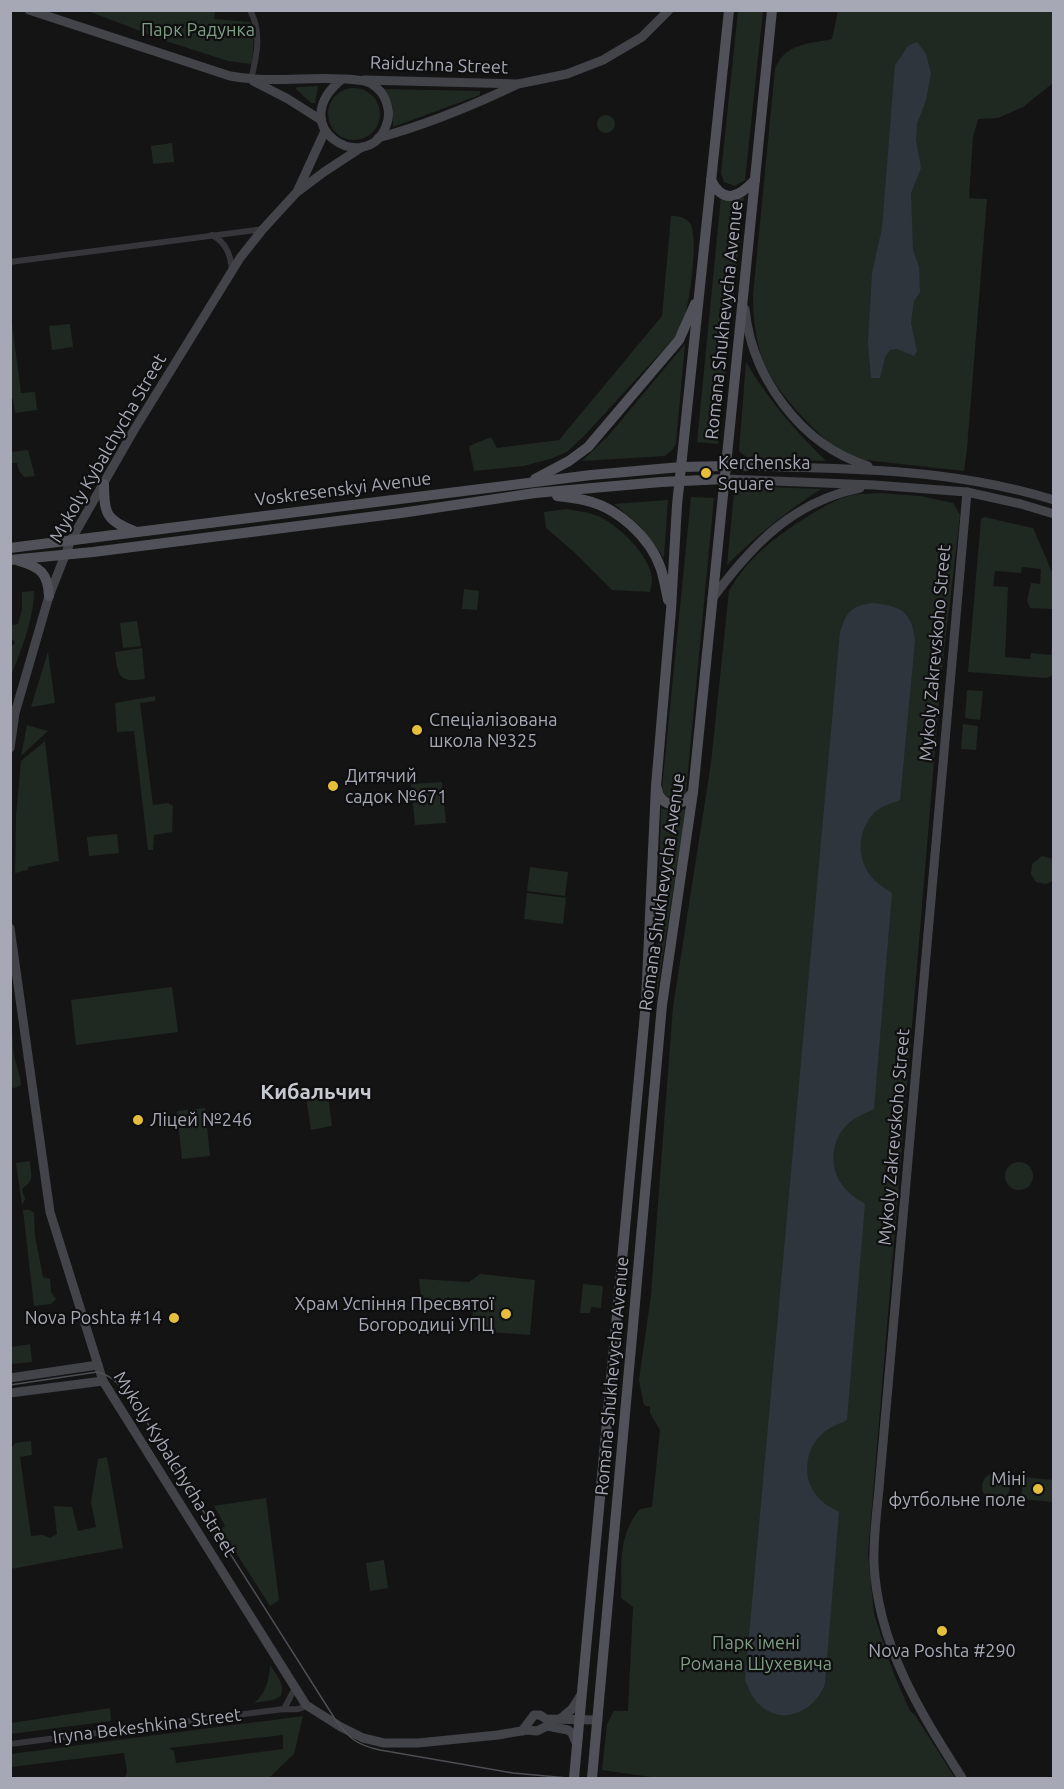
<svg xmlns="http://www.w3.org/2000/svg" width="1064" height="1789" viewBox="0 0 1064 1789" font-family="Ubuntu,sans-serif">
  <rect width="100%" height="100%" fill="#141415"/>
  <g fill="#202822" fill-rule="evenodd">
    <polygon points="88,11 215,11 214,19 250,22 254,34 252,64 228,61 169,42"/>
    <polygon points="738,11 763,11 745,180 735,186 724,182 721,173"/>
    <path d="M838,11H1053V83L1023,107L998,118L978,119L973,137L969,198L987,199L967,449L964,471L864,460C853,456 841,452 831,444C808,425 772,387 762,358C755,337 753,316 753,295L775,69C785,43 808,44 832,39Z"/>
    <polygon points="318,86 315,103 311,103 296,89 297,87"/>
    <circle cx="354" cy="114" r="26"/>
    <polygon points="384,89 480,91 480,95 393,127 393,107"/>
    <circle cx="606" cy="124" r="9"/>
    <polygon points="172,143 174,162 153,164 151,146"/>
    <polygon points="721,196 737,199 744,197 718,444 697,442"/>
    <path d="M671,216C679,216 687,217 691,225C698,241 690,298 685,315C683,322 679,329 675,337L585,435L567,452L550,459L524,466L474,471L469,446L491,437L497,448L559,440L662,316Z"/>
    <polygon points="10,308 21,393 35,392 37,410 15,413 13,399 11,399"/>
    <polygon points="70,324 73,347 52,350 49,326"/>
    <polygon points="685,344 676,443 673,449 665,456 582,461 609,435"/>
    <path d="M746,362C768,399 795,431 826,461L749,459L739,451Z"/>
    <polygon points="28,450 35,476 24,477 19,471 17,463 11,463 11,452"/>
    <path d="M741,486H742L821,489C787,511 756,536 727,565L734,493Z"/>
    <path d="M880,493L920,496L953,503L960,515L941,678L868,1554L874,1614L893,1672L910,1711L915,1715L955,1778H658L602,1770L607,1724L614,1711H628L633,1607L621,1598C622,1564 617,1537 640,1509L652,1507L660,1430L650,1413V1407L644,1405L639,1380L651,1295L673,1007L711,763L729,591C746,560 772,539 802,520C818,510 833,500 852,495C861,493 871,494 880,493Z"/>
    <polygon points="691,497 714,498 686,792 684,795 672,799 665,795 662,788"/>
    <polygon points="668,500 664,558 639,525 614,504"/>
    <path d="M566,509C576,511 588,512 598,516C617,524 650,555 652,578C652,582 651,587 650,592L612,590L574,552L546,528L544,512Z"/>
    <polygon points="984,517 1033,528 1053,574 1053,609 1030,608 1027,601 1031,583 1040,584 1041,569 1022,567 1021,573 995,571 993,586 1008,587 1005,657 1030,659 1031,653 1051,655 1053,640 1053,675 1047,678 968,672 981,519"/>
    <polygon points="464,589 479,591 477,610 462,609"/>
    <path d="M34,591C34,619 21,650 11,676V648L15,642L11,639V625L18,624L22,610V592Z"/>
    <polygon points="137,621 141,646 123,648 120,623"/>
    <path d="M142,648L145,679C119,683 118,677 115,652Z"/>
    <polygon points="48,652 55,703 31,707"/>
    <polygon points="967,690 983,691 980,720 965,718"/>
    <polygon points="155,696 155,701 140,703 153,805 168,803 173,806 172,832 154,835 153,850 148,850 134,731 117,732 115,703"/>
    <polygon points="963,724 978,726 976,750 961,749"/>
    <polygon points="27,725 48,731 21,756"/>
    <polygon points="45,741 59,861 28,867 28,870 15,873 16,816 21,761"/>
    <polygon points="442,782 446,823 415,825 411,784"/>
    <polygon points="661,808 673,812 686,809 656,999"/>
    <polygon points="117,834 119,853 89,856 87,837"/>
    <polygon points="1042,856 1053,859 1053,881 1046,884 1036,882 1031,874 1032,864"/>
    <polygon points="530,867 568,872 565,896 527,891"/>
    <polygon points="527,893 566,898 563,924 524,919"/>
    <polygon points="172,987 178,1032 76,1045 71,1000"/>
    <path d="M11,1025C14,1037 12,1050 15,1060C18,1069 20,1076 21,1085L15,1088L11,1087Z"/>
    <polygon points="328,1094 332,1126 311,1130 306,1097"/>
    <polygon points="205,1108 210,1156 182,1159 177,1111"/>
    <path d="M30,1161C31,1176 35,1180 22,1189L25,1199L22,1205L16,1163Z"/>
    <circle cx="1019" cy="1176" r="14"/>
    <polygon points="23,1210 30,1210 34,1213 35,1236 43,1277 50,1279 51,1292 56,1299 51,1304 34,1306"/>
    <polygon points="480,1274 535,1280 530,1335 478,1331 474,1329 472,1324 473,1304 429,1300 429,1309 425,1309 422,1305 419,1279 469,1282"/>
    <polygon points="583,1284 603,1286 601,1308 591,1307 590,1313 580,1313"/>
    <polygon points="30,1344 32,1362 11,1364 11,1347"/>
    <polygon points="31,1441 32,1455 20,1457 31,1536 43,1535 50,1538 57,1534 54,1506 72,1507 78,1531 96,1527 91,1502 98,1459 107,1457 123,1548 11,1569 11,1449 15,1443"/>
    <circle cx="996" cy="1487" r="14"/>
    <polygon points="1023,1477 1053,1480 1053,1502 1021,1499"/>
    <polygon points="266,1498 279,1600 270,1606 221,1529 225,1526 214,1506"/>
    <polygon points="384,1560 388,1588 370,1591 366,1563"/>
    <path d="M270,1665C277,1675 285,1684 281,1696L273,1700L254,1703C266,1693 269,1681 270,1665Z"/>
    <polygon points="110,1708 111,1721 11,1734 11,1723"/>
    <path d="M303,1716L294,1754L269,1778H125L127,1771L124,1753L11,1767V1754ZM283,1735V1749L176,1763L174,1751L169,1748Z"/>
  </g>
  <g fill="#2e353d">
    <polygon points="917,42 926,54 931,73 926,100 917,124 916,140 921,168 911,193 913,250 919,267 920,292 914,301 911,323 917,351 914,356 897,349 890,350 885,357 880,378 871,378 868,344 872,273 882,228 895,65 908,46"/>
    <path d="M872,603C900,606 912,610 915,641L900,800C892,803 882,806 875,812C859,827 856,854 868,872C873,881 883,887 892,893L874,1109C866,1113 856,1117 849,1123C831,1138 828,1168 843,1186C849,1194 857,1199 865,1204L847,1420C839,1424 829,1427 822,1434C805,1449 802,1477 816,1495C822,1503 830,1507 839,1512L825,1684C814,1713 779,1728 756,1701C751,1695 748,1687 745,1680L840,632C847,611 850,607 872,603Z"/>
  </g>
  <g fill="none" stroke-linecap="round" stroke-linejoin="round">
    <g stroke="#35353a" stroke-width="6">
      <path d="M250,10C262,32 257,56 251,79"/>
      <path d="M212,235C227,243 231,256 232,272"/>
      <polyline points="10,262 263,229"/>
      <polyline points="284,1709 295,1688"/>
      <path d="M10,1744L284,1709C292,1709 300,1711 306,1705"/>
    </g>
    <g stroke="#43444a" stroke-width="9">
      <path d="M29,10L230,76C272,84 315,75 357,80C366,80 375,85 381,92C388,102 391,115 386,126C367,177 282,128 342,79"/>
      <polyline points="364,80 518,84 567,74 603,60 642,37 669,10"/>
      <polyline points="253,81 288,99 321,120"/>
      <path d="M378,138C426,125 472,106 516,85"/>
      <polyline points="297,192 325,131"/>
      <path d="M745,309C752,378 801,445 868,466"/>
      <path d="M726,466C757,466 788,467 818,468C898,470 977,476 1054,500"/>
      <polyline points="725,479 874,485 967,492 1021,504 1054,514"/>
      <path d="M712,599C752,545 792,502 860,488"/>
      <polyline points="10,748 15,713 49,596 71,540 134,430 240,258 263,229 296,193 324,172 362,147"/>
      <polyline points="10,928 50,1212 103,1381 306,1705 341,1727 363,1738 384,1743 418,1743 498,1735 527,1730 537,1731 547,1726 568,1730 572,1733 577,1745"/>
      <polyline points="10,1378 98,1365"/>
      <polyline points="10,1393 103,1381"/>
      <polyline points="560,1719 572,1709 581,1695"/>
      <polyline points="522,1731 534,1715 540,1715 546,1719 598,1720"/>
      <path d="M962,1778C920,1712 878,1645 874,1564C873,1535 878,1505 880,1477L967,492"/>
    </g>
    <g stroke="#515259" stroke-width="10">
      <path d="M711,180C724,206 740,196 755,180"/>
      <polyline points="535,479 569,461 588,447 679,340 695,304"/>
      <path d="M104,484C104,514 106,520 134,531"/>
      <path d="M557,496C566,497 575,498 584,500C617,507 650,537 661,569C664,579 666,590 668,600"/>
      <polyline points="10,548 591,475 681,467 726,466"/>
      <polyline points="10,560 93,552 401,513 535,493 661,482 725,479"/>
      <path d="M19,561C40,567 48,573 49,596"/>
      <path d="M657,789C661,809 683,808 693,792"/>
      <polyline points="574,1778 646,1002 656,786 671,610 677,505 729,10"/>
      <polyline points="592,1778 662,1005 693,792 772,10"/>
    </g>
    <path stroke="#4e4f55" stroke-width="1.5" d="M10,1385L97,1372C120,1376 135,1406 148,1424L335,1719C349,1738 356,1745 380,1750L513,1773L568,1778"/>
  </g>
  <g fill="#e5be3c" stroke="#0f0f10" stroke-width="2">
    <circle cx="706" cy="473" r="6"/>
    <circle cx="417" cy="730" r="6"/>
    <circle cx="333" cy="786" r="6"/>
    <circle cx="138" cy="1120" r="6"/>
    <circle cx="506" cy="1314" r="6"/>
    <circle cx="174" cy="1318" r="6"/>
    <circle cx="1038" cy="1489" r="6"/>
    <circle cx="942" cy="1631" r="6"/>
  </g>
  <g text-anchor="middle" stroke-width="4.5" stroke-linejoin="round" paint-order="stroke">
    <g font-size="18" fill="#7e9e84" stroke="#0f0f10">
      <text x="198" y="36">Парк Радунка</text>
      <text x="756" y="1649">Парк імені<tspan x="756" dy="21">Романа Шухевича</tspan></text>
    </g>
    <g font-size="18" fill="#a6a9b5" stroke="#0f0f10">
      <text transform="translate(439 65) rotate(2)" y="6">Raiduzhna Street</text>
      <text transform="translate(724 320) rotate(-84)" y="6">Romana Shukhevycha Avenue</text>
      <text transform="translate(108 448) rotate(-60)" y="6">Mykoly Kybalchycha Street</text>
      <text transform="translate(343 489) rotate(-7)" y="6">Voskresenskyi Avenue</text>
      <text transform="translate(935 653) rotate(-85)" y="6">Mykoly Zakrevskoho Street</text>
      <text transform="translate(662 892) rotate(-82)" y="6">Romana Shukhevycha Avenue</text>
      <text transform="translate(894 1137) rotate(-85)" y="6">Mykoly Zakrevskoho Street</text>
      <text transform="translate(612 1376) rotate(-85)" y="6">Romana Shukhevycha Avenue</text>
      <text transform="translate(175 1464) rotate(58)" y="6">Mykoly Kybalchycha Street</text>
      <text transform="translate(147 1726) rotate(-7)" y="6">Iryna Bekeshkina Street</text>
    </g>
    <g font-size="18" fill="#a6a9b5" stroke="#0f0f10" text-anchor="start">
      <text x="718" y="469">Kerchenska<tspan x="718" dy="21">Square</tspan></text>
      <text x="429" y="726">Спеціалізована<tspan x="429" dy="21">школа №325</tspan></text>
      <text x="345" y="782">Дитячий<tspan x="345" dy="21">садок №671</tspan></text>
      <text x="150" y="1126">Ліцей №246</text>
      <text x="494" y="1310" text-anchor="end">Храм Успіння Пресвятої<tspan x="494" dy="21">Богородиці УПЦ</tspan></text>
      <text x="162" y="1324" text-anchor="end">Nova Poshta #14</text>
      <text x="1026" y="1485" text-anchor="end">Міні<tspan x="1026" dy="21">футбольне поле</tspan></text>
      <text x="942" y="1657" text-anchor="middle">Nova Poshta #290</text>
    </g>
    <g font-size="21" font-weight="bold" fill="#c7c9d1" stroke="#0f0f10">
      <text x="316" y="1099">Кибальчич</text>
    </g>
  </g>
  <rect width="1064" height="1789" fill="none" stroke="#a6a9b5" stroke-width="24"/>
</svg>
